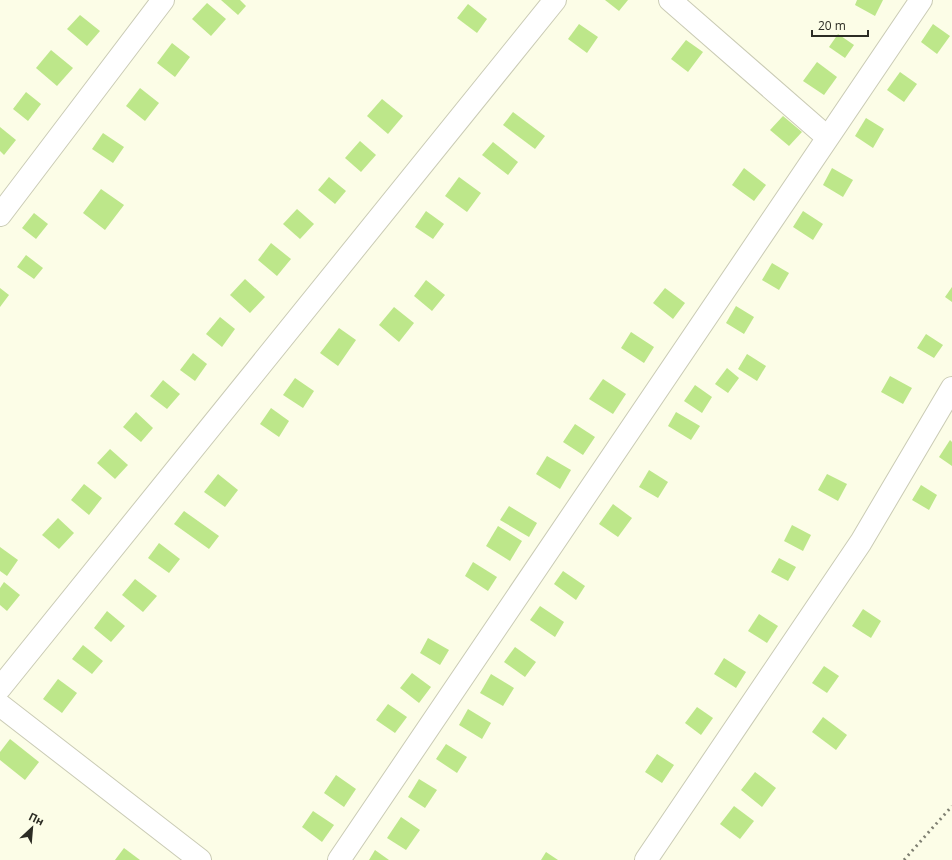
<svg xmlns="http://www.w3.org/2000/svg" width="952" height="860" viewBox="0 0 952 860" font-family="'Open Sans',sans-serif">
  <rect width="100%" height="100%" fill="#fcfde7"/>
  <g fill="#bde78a">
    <polygon points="221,0 240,0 246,6 238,15"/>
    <polygon points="605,0 628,0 619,11"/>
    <polygon points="857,0 883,0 875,16 855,5"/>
    <polygon points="207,3 226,19 211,36 192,19"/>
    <polygon points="468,4 487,19 477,33 457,18"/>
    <polygon points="80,15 100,31 87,46 67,29"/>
    <polygon points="579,24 598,37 587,53 568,39"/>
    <polygon points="933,24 950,36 937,54 921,42"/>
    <polygon points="838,34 854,45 845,58 829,47"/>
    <polygon points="686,40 703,52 688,72 671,59"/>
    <polygon points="172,43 190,57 175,77 157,63"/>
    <polygon points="51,50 73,68 57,86 36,68"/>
    <polygon points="817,62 837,77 824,95 803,81"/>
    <polygon points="900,72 917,84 904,102 887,90"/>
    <polygon points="140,88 159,103 145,121 126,106"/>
    <polygon points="26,92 41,104 28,121 13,109"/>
    <polygon points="382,99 403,116 388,134 367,116"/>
    <polygon points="513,112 545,136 535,149 503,125"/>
    <polygon points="783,116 802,132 789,146 770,130"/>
    <polygon points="866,118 884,129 873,148 855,136"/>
    <polygon points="0,127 16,140 4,155 0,151"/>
    <polygon points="103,133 124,147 113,163 92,149"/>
    <polygon points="360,141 376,155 361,172 345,158"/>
    <polygon points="493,142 518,162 508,175 482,155"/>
    <polygon points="744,168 766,185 754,201 732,185"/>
    <polygon points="832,168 853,180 843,197 823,185"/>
    <polygon points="329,177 346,191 335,204 318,190"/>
    <polygon points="459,177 481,193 467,212 445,196"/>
    <polygon points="101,189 124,205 105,230 83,213"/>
    <polygon points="297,209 314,224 300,239 283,224"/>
    <polygon points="426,211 444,224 433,239 415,227"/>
    <polygon points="803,211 823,224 813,240 793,227"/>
    <polygon points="34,213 48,224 36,239 22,228"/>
    <polygon points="271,243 291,259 277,276 258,260"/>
    <polygon points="26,255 43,268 34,279 17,267"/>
    <polygon points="772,263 789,273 779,290 762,280"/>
    <polygon points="245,279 265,297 250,313 230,295"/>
    <polygon points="426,280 445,295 432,311 414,296"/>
    <polygon points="952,287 952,302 945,297"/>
    <polygon points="0,288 9,295 0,307"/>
    <polygon points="665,288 685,303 673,319 653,303"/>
    <polygon points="736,306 754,317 744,334 726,323"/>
    <polygon points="394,307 414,323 399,342 379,325"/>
    <polygon points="220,317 235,329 222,347 206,334"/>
    <polygon points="339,328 356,340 338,366 320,353"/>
    <polygon points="631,332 654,347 644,363 621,348"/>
    <polygon points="926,334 943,345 934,358 917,348"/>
    <polygon points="193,353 207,364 195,381 180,370"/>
    <polygon points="747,354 766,366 757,381 738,369"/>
    <polygon points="727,368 739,378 728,393 715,384"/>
    <polygon points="890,376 912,388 903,404 881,392"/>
    <polygon points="295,378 314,391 303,408 283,395"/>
    <polygon points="603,379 626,394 613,414 589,399"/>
    <polygon points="163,380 180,394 167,409 150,396"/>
    <polygon points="695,385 712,397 702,413 684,401"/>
    <polygon points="271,408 289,421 279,437 260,424"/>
    <polygon points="136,412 153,428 141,442 123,427"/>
    <polygon points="676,412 700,426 691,440 668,426"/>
    <polygon points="575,424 595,437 583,455 563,442"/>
    <polygon points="950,440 952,442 952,466 939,457"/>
    <polygon points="110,449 128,465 115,479 97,463"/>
    <polygon points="547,456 571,470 560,489 536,474"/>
    <polygon points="649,470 668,482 658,498 639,487"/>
    <polygon points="218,474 238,490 225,507 204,492"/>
    <polygon points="827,474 847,484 838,501 818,490"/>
    <polygon points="84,484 102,498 89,515 71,500"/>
    <polygon points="921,485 937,495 929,510 912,500"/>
    <polygon points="613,504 632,518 618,537 599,524"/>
    <polygon points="509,506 537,523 529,537 500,520"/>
    <polygon points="184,511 219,536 209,549 174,524"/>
    <polygon points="58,518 74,533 59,549 42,535"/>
    <polygon points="792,525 811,535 803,551 784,541"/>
    <polygon points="498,526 522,541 510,561 486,546"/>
    <polygon points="159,543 180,559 169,573 148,558"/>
    <polygon points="0,547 18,560 7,576 0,571"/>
    <polygon points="779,558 796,567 788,581 771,572"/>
    <polygon points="473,562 497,577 488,591 465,576"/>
    <polygon points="563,571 585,586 576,600 554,584"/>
    <polygon points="135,579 157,596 143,612 122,595"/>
    <polygon points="4,582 20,595 7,611 0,605 0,588"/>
    <polygon points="540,606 564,622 555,637 530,620"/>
    <polygon points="863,609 881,621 871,638 852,626"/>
    <polygon points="107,611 125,626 111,642 94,628"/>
    <polygon points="759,614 778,626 767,643 748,631"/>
    <polygon points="428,638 449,650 440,665 420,653"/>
    <polygon points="83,645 103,661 92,674 72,659"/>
    <polygon points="515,647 536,662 525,677 504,662"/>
    <polygon points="724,658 746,672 736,688 714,674"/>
    <polygon points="824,666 839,676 827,693 812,683"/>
    <polygon points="412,673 431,687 419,703 400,688"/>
    <polygon points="491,674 514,688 503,706 480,693"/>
    <polygon points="58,679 77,693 62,713 43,699"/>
    <polygon points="388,704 407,717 395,733 376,720"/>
    <polygon points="697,707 713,718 701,735 685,723"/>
    <polygon points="468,709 491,723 482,739 459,725"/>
    <polygon points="823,717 847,735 836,750 812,732"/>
    <polygon points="10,739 39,762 25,780 0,760 0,752"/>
    <polygon points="446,744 467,757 457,773 436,759"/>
    <polygon points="657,754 674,765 662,783 645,772"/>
    <polygon points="755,772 776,788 762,807 741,790"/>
    <polygon points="336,775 356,789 344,807 324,793"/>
    <polygon points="419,779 437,790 425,808 408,797"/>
    <polygon points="734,806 754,821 740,839 720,824"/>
    <polygon points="313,811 334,825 322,842 302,827"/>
    <polygon points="401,817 420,830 406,850 387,838"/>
    <polygon points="124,848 140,860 115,860"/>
    <polygon points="375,850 389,860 369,860"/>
    <polygon points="546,852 558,860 541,860"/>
  </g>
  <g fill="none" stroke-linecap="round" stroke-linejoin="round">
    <defs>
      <g id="minor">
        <polyline points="670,0 827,137"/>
        <polyline points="0,215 163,0"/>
        <polyline points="0,688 555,0"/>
        <polyline points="0,705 200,860"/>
        <polyline points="339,860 921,0"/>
        <polyline points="646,860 861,542 952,388"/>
      </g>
    </defs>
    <use href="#minor" stroke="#cacbb5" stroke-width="24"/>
    <use href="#minor" stroke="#fff" stroke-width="22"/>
    <polyline stroke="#7d7e70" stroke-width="3" stroke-dasharray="2 4" stroke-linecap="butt" points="904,860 952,806"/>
  </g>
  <g transform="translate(32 828) rotate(26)" stroke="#fcfde7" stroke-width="3" paint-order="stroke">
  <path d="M0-3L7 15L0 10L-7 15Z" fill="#2c2c24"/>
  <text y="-6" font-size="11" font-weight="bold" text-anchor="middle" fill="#2c2c24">Пн</text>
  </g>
  <path d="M812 30v6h56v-6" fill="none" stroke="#2c2c24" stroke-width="2"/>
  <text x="818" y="30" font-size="12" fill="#2c2c24" stroke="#fcfde7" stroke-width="3" paint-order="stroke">20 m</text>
</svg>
